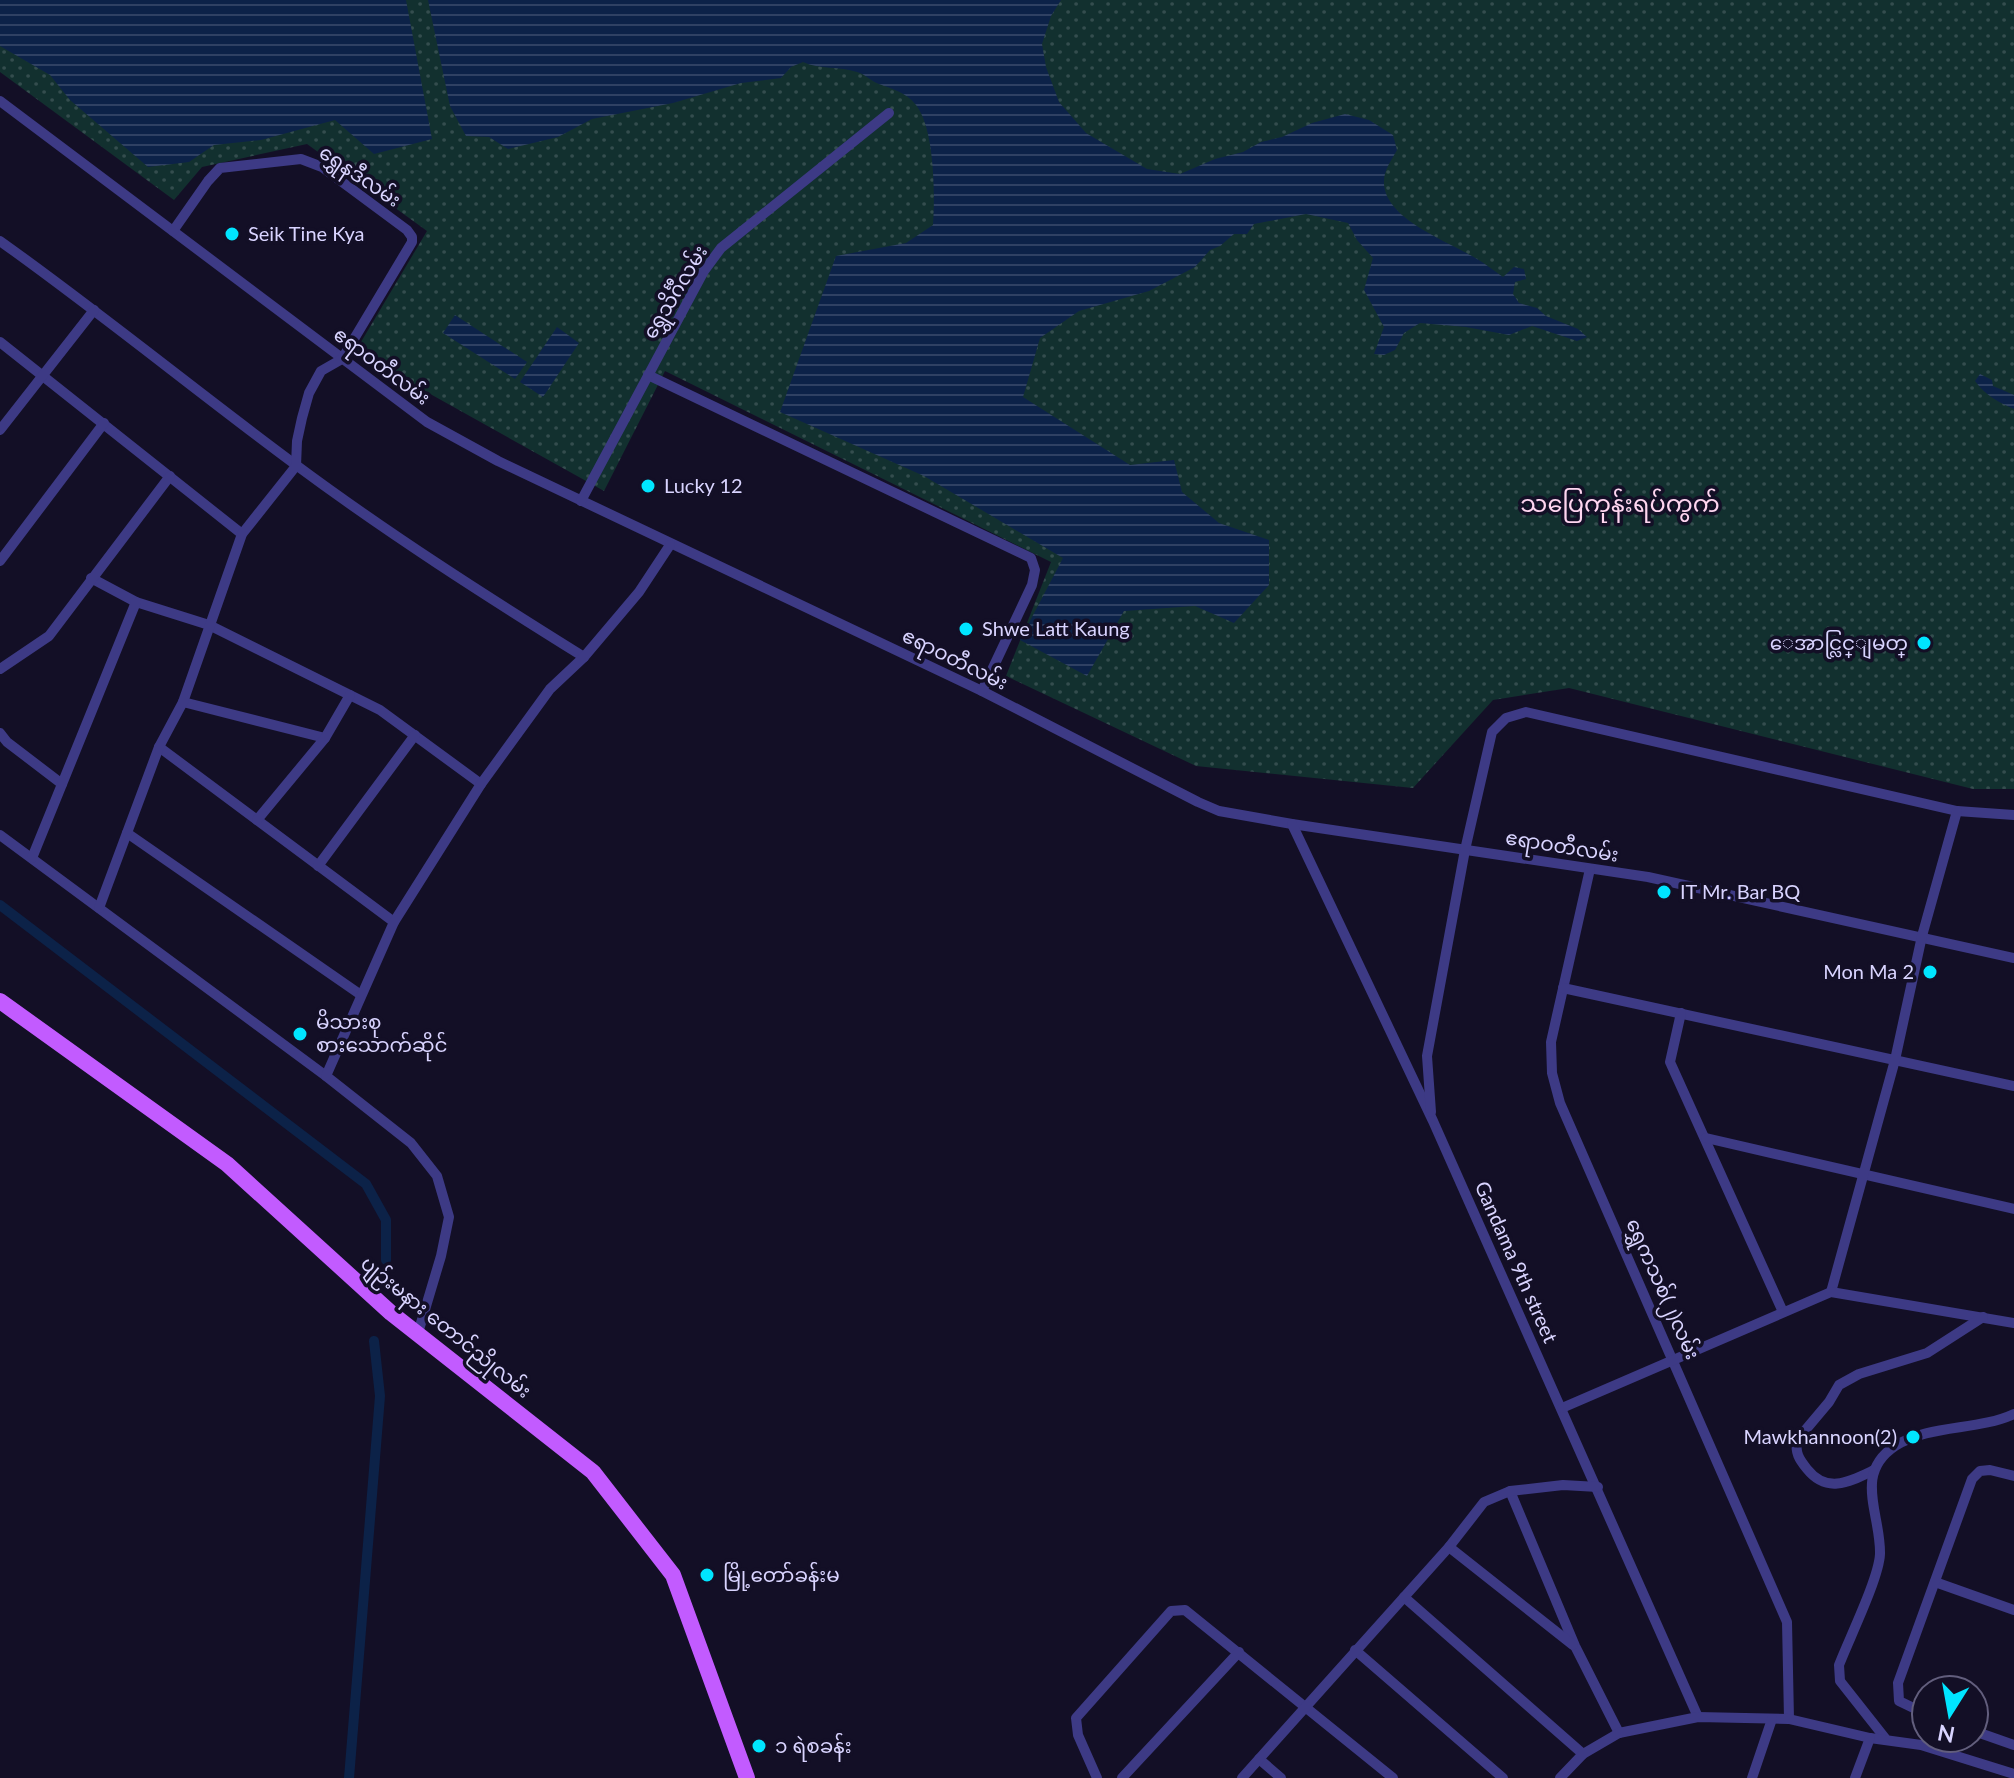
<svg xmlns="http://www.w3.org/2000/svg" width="2014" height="1778" viewBox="0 0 2014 1778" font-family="Lato,'Noto Sans Myanmar',sans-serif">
  <defs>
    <pattern id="grass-dots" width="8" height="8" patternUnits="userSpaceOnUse" patternTransform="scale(2)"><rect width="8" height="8" fill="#12302f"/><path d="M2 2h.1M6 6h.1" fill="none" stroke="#344d4e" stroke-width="1.8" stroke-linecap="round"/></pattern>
    <pattern id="water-rules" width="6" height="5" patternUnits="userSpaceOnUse" patternTransform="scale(2)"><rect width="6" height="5" fill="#0c2248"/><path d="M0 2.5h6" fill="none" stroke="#2f4163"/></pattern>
  </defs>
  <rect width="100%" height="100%" fill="#130f26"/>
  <polygon fill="url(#grass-dots)" points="0,0 2014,0 2014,789 1973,789 1569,688 1493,700 1413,788 1196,766 1006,676 1051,562 665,371 604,491 355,352 427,231 307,144 202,167 174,200 0,72"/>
  <g fill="url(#water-rules)">
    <polygon points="0,0 406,0 432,139 374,154 335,120 261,140 214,145 189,162 148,167 70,100 50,75 0,46"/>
    <path d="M428,0H1061L1051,16L1042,44L1046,67L1059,102L1086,133L1147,169L1180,174L1215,159L1243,152L1261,142L1282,137L1312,123L1345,114L1369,120L1393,135L1397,150C1391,161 1383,171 1384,184C1386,220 1450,242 1477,259C1486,264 1494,271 1503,277L1514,267L1524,269L1526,279L1515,282L1513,294L1519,303L1537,308L1546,316L1578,329L1587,337L1577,341L1532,326L1509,335L1466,327L1420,323L1404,333L1395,350L1384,355L1374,354L1384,327L1364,290L1373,258L1357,240L1348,223L1306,214L1254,224L1247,234H1234L1220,246L1210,250L1195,267L1149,291L1079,311L1040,338L1023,397L1130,465L1174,460L1182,492L1219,523L1269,540V585L1234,623L1195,606L1124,611L1087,676L1020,640L1063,558L924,476L780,412L836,256L906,243L933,225C935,196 935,129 916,105C906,92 892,89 879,84C871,81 865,74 857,72C839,66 820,70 803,62L791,67L781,78L741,83L673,103L592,119L558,137L508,149L489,137L466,136L450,106Z"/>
    <polygon points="455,315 527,362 515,379 443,333"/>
    <polygon points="557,327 579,343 543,397 520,382"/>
    <path d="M1980,374L1992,380L1993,386L2014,395V409C1998,402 1986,396 1975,381Z"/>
  </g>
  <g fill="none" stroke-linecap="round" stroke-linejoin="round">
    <g stroke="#0c2248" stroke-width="10">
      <polyline points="0,905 366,1184 386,1220 386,1260"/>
      <polyline points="349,1778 380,1396 374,1341"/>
    </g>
    <g stroke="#3d3a85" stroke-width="10">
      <polyline points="0,101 427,422 498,461 982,691 1198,802 1219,811 1292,824 1648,877 2014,958"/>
      <path d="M0,241C101,313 196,391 296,465C389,534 486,596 584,657"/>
      <polyline points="0,342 242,534"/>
      <polyline points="648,375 1031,558 1035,570 1032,585 982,691"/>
      <polyline points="0,430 94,310"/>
      <polyline points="581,501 704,271 721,248 889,113"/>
      <polyline points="0,561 104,423"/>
      <polyline points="91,578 136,602 209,625 380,710 481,784"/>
      <polyline points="0,669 49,636 170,476"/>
      <polyline points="183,702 325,738"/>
      <polyline points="0,733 7,742 62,784"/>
      <polyline points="159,747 394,922"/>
      <polyline points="257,820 325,738 350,695"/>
      <polyline points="1292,824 1433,1121 1698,1717"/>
      <polyline points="127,833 361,995"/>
      <polyline points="0,835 326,1076 411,1143 437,1176 449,1217 441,1256 418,1333"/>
      <polyline points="32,858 136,602"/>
      <polyline points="318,866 415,735"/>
      <polyline points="1590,869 1551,1042 1552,1073 1560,1103 1787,1622 1789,1719"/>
      <polyline points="99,908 159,747 183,702 242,534 296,466 297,441 302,418 309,393 321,371 342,359 412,242 412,237 407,230 322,167 301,159 220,168 208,181 173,231"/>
      <polyline points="1563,988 2014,1086"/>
      <polyline points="1681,1013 1670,1062 1783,1312"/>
      <polyline points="326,1076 394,922 481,784 550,689 584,657 639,592 670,545"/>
      <polyline points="1431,1112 1427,1056 1465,850 1492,732 1506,718 1526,712 1957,811 2014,815"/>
      <polyline points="1706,1138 2014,1209"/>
      <polyline points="1831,1292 1895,1060 1922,936 1957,811"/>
      <polyline points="1562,1408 1831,1292 2014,1323"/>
      <path d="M1874,1470C1849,1482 1827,1494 1807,1469C1799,1459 1795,1453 1797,1440L1829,1402L1839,1385L1859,1374L1927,1353L1983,1317"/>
      <polyline points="1510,1491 1575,1646 1619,1733"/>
      <polyline points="1449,1547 1573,1645"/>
      <polyline points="1935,1582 2014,1610"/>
      <polyline points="1404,1597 1583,1754"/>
      <polyline points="1355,1650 1503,1778"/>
      <polyline points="1926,1714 1899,1701 1898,1683 1972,1479 1980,1471 1990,1470 2014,1476"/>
      <polyline points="1974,1731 2014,1745"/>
      <path d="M1885,1738L1840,1681L1839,1665C1849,1639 1879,1578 1880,1554C1881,1514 1853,1474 1895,1446C1930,1424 1977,1431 2014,1414"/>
      <polyline points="1259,1759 1281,1778"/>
      <polyline points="1097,1778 1078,1735 1076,1718 1171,1611 1185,1610 1393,1778"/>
      <polyline points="1122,1778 1239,1652"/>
      <polyline points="1242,1778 1449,1547 1484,1502 1510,1491 1563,1485 1598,1487"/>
      <polyline points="1560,1778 1583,1754 1619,1733 1698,1717 1789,1719 1870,1738 1921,1745 2014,1774"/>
      <polyline points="1752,1778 1772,1719"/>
      <polyline points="1855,1778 1870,1738"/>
    </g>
    <polyline stroke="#c25bff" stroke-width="16" points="0,1001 227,1164 391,1313 593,1472 673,1575 747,1778"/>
  </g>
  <g fill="#00e5ff" stroke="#130f26" stroke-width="3">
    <circle cx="232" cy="234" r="8"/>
    <circle cx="648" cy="486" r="8"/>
    <circle cx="966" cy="629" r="8"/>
    <circle cx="1924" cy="643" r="8"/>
    <circle cx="1664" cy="892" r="8"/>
    <circle cx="1930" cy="972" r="8"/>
    <circle cx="300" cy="1034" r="8"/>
    <circle cx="1913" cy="1437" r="8"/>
    <circle cx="707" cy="1575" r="8"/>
    <circle cx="759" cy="1746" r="8"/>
  </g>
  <g text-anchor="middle" stroke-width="7" stroke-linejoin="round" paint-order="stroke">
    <g font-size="20" fill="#d9d4ff" stroke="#130f26">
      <text transform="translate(360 176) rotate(34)" y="7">ရွှေနဒီလမ်း</text>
      <text transform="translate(675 292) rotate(-59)" y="7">ရွှေသိင်္ဂီလမ်း</text>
      <text transform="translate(382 366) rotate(37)" y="7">ဧရာဝတီလမ်း</text>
      <text transform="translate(955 659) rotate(26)" y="7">ဧရာဝတီလမ်း</text>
      <text transform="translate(1562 846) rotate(9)" y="7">ဧရာဝတီလမ်း</text>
      <text transform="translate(1516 1262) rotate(66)" y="7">Gandama 9th street</text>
      <text transform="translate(1663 1289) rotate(66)" y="7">ရွှေကသစ်(၂)လမ်း</text>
      <text transform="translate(446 1327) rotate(39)" y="7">ပျဉ်းမနား တောင်ညိုလမ်း</text>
    </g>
    <g font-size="20" fill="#d9d4ff" stroke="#130f26" text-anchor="start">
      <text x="248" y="241">Seik Tine Kya</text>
      <text x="664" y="493">Lucky 12</text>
      <text x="982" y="636">Shwe Latt Kaung</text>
      <text x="1908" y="650" text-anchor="end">ေအာင္လြင္ျမတ္</text>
      <text x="1680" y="899">IT Mr. Bar BQ</text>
      <text x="1914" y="979" text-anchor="end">Mon Ma 2</text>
      <text x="316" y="1029">မိသားစု<tspan x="316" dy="23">စားသောက်ဆိုင်</tspan></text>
      <text x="1897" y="1444" text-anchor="end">Mawkhannoon(2)</text>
      <text x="723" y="1582">မြို့တော်ခန်းမ</text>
      <text x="775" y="1753">၁ ရဲစခန်း</text>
    </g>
    <g font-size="24" fill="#ffd6f0" stroke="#130f26">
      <text x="1620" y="512">သပြေကုန်းရပ်ကွက်</text>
    </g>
  </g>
  <g transform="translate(1950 1714) rotate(191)"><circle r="38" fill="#130f26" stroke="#625e7d" stroke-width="2"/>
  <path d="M0-6L14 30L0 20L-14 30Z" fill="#00e5ff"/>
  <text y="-12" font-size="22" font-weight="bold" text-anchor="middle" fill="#d9d4ff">N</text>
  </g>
</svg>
